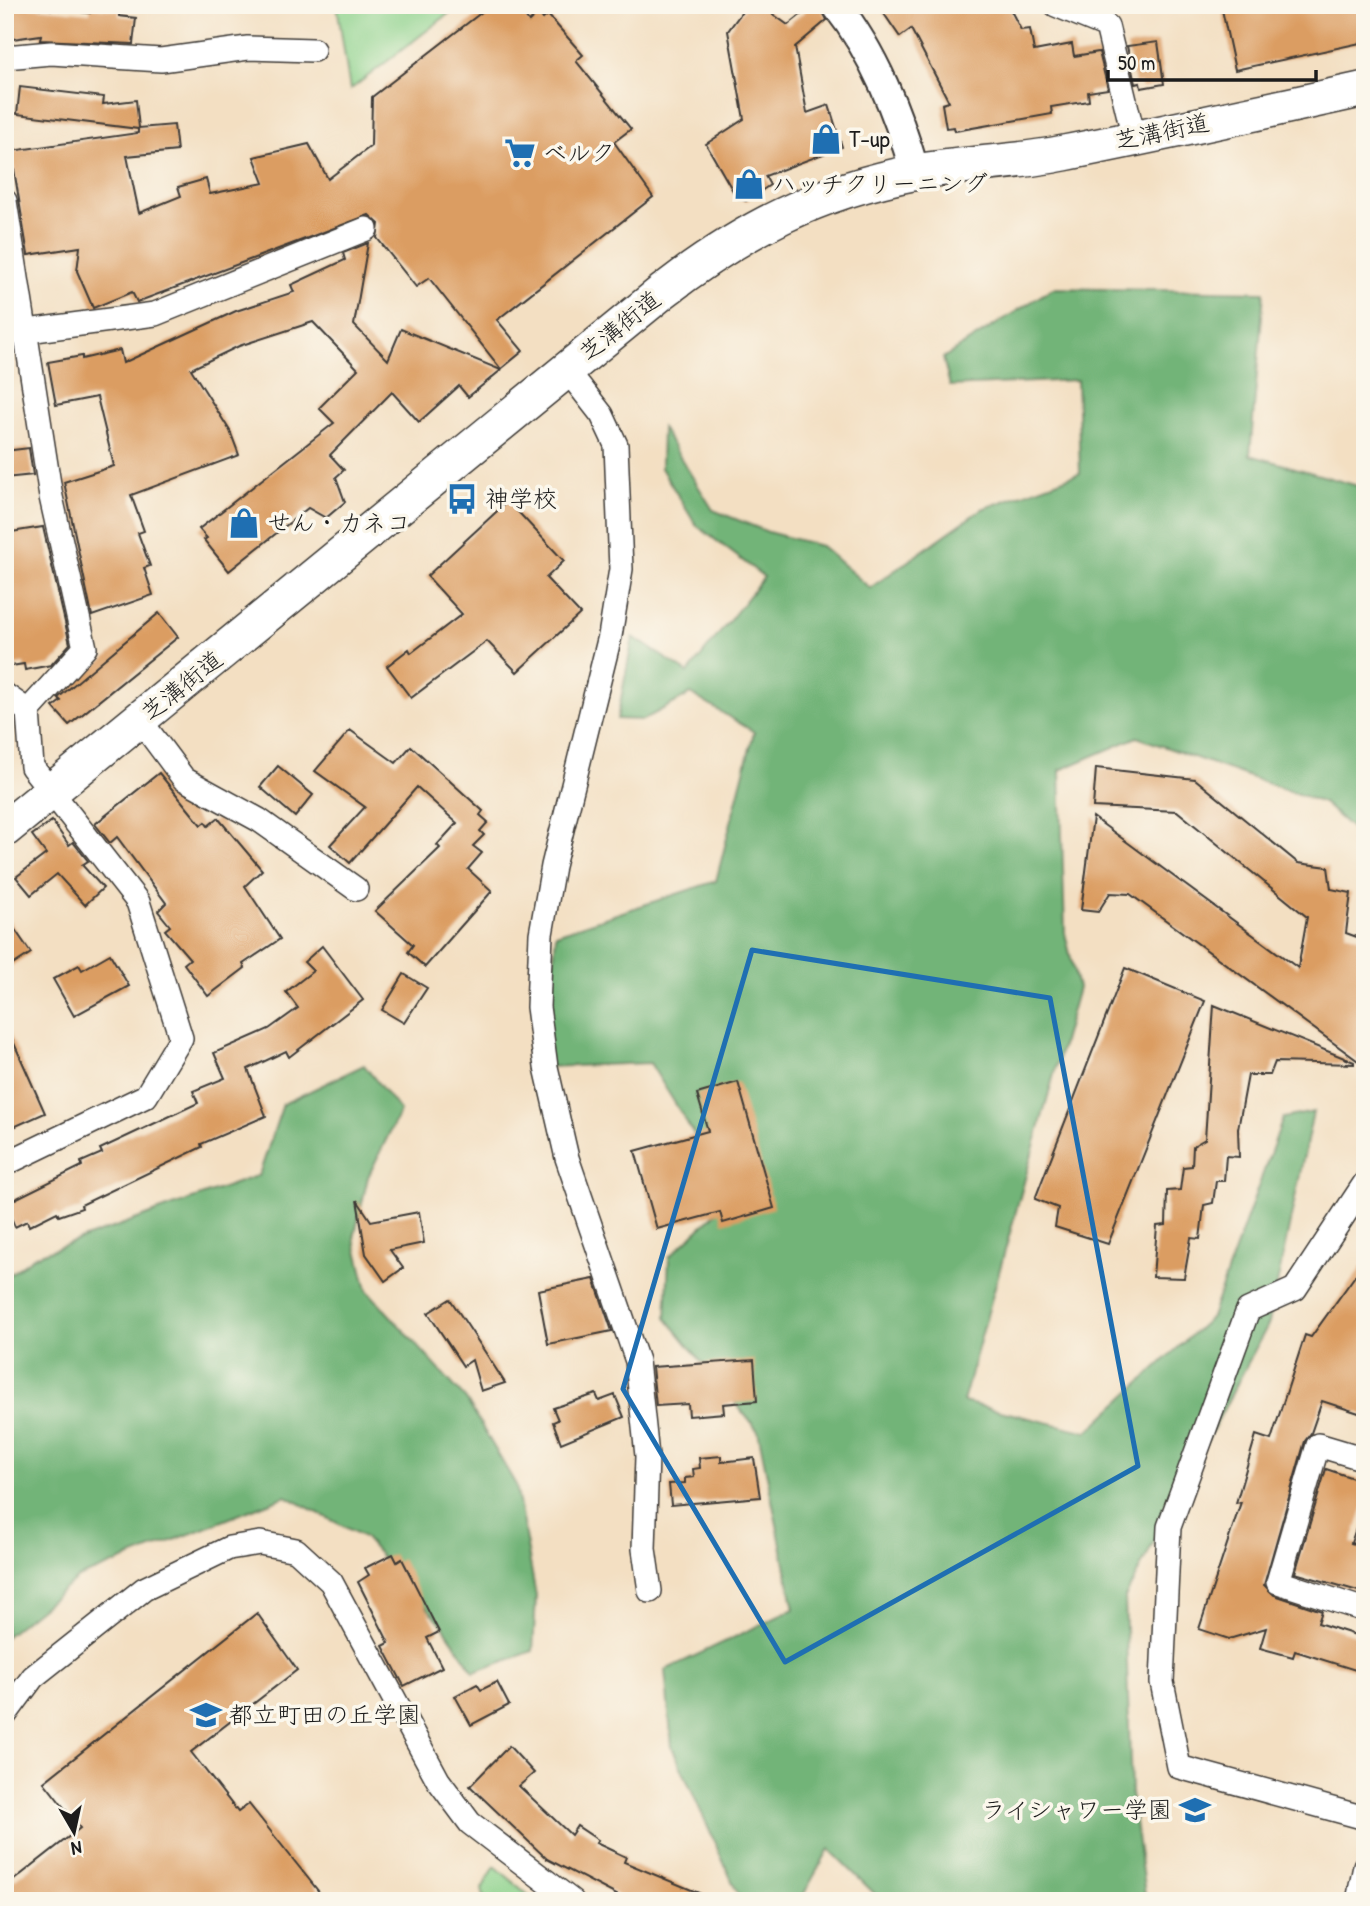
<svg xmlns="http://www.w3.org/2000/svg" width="1370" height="1906" viewBox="0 0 1370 1906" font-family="'Patrick Hand','Klee One',sans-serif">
  <rect width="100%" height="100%" fill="#fbf7ec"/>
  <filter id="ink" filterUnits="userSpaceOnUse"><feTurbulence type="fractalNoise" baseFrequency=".0143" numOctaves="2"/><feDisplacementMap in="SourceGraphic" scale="14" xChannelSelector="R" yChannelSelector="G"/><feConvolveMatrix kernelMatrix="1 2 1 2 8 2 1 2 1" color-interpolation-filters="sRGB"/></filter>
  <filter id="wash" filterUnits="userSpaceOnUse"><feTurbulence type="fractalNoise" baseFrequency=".00686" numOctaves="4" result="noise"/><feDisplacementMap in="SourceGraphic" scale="28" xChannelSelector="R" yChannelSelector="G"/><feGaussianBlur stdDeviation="1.57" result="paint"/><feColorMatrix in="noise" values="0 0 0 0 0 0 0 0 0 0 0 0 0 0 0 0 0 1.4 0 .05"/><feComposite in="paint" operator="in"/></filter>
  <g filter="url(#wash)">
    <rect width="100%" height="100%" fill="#f3dfc2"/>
    <g fill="#8dd28c" stroke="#547754" stroke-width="2">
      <polygon points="337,5 460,5 350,90"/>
      <polygon points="495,1866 534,1900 534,1901 485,1901 482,1889"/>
    </g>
    <g fill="#72b478" stroke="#47684a" stroke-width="2">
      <polygon points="1053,288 1264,292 1250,455 1365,488 1365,840 1323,803 1137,737 1060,770 1065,933 1078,988 963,1402 1087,1432 1211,1317 1283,1118 1313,1112 1269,1323 1125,1597 1131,1793 1146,1901 882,1901 829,1849 800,1901 741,1901 672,1747 665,1670 794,1609 758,1431 666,1318 669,1257 733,1197 650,1063 546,1067 556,934 716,881 754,732 691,694 643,720 617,719 633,637 688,673 764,577 696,525 661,468 662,428 713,510 768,532 821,546 870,588 982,509 1080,473 1077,380 950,386 943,358"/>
      <polygon points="364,1065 400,1111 368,1177 354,1238 367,1290 466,1399 516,1485 536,1596 533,1651 474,1672 441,1623 364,1537 286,1496 78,1578 5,1637 5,1278 35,1256 259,1175 283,1104"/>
    </g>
    <g id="blocks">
      <g fill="#db9d62">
        <polygon points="5,5 90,13 90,7 119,11 119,16 136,18 133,44 40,40 41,35 5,40"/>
        <polygon points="491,5 516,5 529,22 539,13 543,19 548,15 583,55 576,61 631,129 614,142 653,197 497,320 523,351 501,369 429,278 416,287 377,238 379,224 369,215 137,302 132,292 93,308 77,271 80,247 28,255 11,151 138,133 138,129 17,114 20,87 104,97 103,104 136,100 139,128 174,125 177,151 127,156 139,213 181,196 178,187 206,179 210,194 264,183 254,157 309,144 328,179 371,146 372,97"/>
        <polygon points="747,5 760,5 788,25 813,5 820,5 827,20 795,47 807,113 829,105 842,147 765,176 770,185 746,201 737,198 706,144 744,119 728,31"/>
        <polygon points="878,5 1008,5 1021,30 1030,29 1034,51 1072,44 1074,56 1099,52 1108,89 1088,92 1089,101 1051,107 1052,114 955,131 954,127 946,128 942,104 949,102 911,29 900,37"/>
        <polygon points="1221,5 1365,5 1365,42 1235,70"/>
        <polygon points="1158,42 1164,84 1141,88 1140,83 1135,84 1127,46"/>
        <polygon points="368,243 354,325 388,360 401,329 501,370 468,397 459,386 419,422 392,392 330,455 344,470 336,477 345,502 326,518 308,508 229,571 204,540 207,538 199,529 334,423 319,408 358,369 313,322 239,346 191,369 230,431 239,455 131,495 144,531 138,533 150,566 144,568 153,595 92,616 64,482 114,466 97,397 56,405 48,362 82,356 82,359 120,350 123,363 236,311 294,292 291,285 345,260 343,253"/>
        <polygon points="29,448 33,475 5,478 5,451"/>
        <polygon points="508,501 564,561 546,578 580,614 517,672 487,641 411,698 387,666 409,649 411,653 462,614 427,576"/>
        <polygon points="43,527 70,644 51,665 25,670 24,664 5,667 5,533"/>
        <polygon points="159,613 178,637 69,725 53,707 61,701 58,698"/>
        <polygon points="350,730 396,763 411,746 483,811 480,815 488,822 480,831 484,835 473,846 482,853 468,869 492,891 425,967 408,952 413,945 375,911 440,848 437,845 457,823 417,787 350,863 330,845 365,807 315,771"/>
        <polygon points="278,766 313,795 295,817 260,787"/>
        <polygon points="1096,768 1195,779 1298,863 1328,867 1331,889 1351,893 1346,933 1365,940 1365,1066 1130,894 1110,893 1098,912 1081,910 1093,817 1298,968 1307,917 1177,811 1093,807"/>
        <polygon points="159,773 201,825 205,822 208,826 218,818 262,870 245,886 280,939 243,964 245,968 208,996 184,964 190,959 165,930 170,926 158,911 166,903 117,837 110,843 95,824"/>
        <polygon points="52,821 69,845 73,842 88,861 82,865 103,888 85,905 57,874 31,895 16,877 46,854 32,835"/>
        <polygon points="5,915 31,953 5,970"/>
        <polygon points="322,946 363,1000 289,1057 286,1051 248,1069 266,1116 201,1144 202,1147 81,1205 82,1208 59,1216 57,1212 29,1226 27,1221 15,1227 5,1204 82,1166 81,1162 102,1153 100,1149 198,1103 193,1091 225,1078 214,1053 269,1029 298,1008 286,992 313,971 304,962"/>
        <polygon points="110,954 129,986 74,1016 53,979 79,965 82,970"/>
        <polygon points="1125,968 1205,1001 1108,1244 1055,1227 1058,1208 1035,1199"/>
        <polygon points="404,974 427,988 404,1023 382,1010"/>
        <polygon points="1214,1005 1354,1062 1354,1064 1275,1062 1270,1075 1248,1075 1238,1129 1239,1157 1226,1156 1224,1181 1216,1181 1213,1203 1204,1205 1200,1239 1191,1238 1184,1278 1153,1277 1157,1226 1166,1225 1167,1191 1180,1190 1183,1167 1192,1166 1193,1146 1205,1139"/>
        <polygon points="5,1023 45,1113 5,1131"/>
        <polygon points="738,1082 774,1208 723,1223 720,1212 657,1229 635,1151 708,1131 697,1094"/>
        <polygon points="357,1200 371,1221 419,1212 424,1243 390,1250 403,1268 385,1281 366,1254"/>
        <polygon points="1365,1262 1365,1415 1322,1401 1311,1433 1305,1441 1264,1585 1274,1595 1322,1611 1318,1623 1365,1638 1365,1673 1295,1651 1293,1657 1260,1648 1266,1628 1229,1639 1199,1629 1241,1502 1236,1503 1256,1435 1271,1440 1305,1335 1311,1337"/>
        <polygon points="594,1279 612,1331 548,1344 538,1290"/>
        <polygon points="450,1299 485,1352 505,1383 481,1391 472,1360 463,1366 428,1313"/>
        <polygon points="754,1360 757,1401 723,1404 724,1413 689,1416 688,1404 656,1406 652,1367"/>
        <polygon points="596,1394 599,1401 615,1395 624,1417 561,1443 553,1422 558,1420 553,1408"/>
        <polygon points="721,1456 721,1462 754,1458 760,1497 671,1505 669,1484 685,1483 685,1478 694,1477 693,1469 700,1468 699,1458"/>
        <polygon points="1326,1469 1365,1482 1365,1502 1351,1543 1365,1547 1365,1593 1295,1573"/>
        <polygon points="393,1554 397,1562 402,1559 439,1632 427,1638 442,1667 404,1686 383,1646 389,1643 358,1582 369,1575 365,1568"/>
        <polygon points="257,1613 297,1670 191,1752 238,1812 249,1804 319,1892 308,1901 5,1901 5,1887 80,1828 44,1782"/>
        <polygon points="497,1682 509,1705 471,1725 455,1696 477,1684 481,1690"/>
        <polygon points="509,1746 534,1773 519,1786 571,1835 577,1826 598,1840 596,1843 626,1857 624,1862 718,1901 628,1901 547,1859 470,1786"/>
      </g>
    </g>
  </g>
  <g filter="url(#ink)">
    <use href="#blocks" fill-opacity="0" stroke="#3c3935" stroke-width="2"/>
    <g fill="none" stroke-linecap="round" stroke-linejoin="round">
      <defs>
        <g id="minor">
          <polyline points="1056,5 1107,26 1134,138"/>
          <polyline points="5,57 51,53 161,60 248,48 313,50"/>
          <polyline points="5,201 51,497 85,648 28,711"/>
          <polyline points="5,334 155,314 366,229"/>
          <polyline points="567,370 602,415 616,445 621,569 610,636 553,866 541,934 538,1007 546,1067 567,1158 637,1361 647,1456 644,1549 650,1591"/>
          <polyline points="5,695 28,711 32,767 138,902 181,1038 146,1096 5,1164"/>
          <polyline points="140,720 184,779 259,820 356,889"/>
          <polyline points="1365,1183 1295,1289 1248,1310 1169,1527 1162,1682 1179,1767 1365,1818"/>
          <polyline points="1365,1459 1318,1445 1278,1582 1365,1610"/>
          <polyline points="5,1715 33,1677 144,1589 229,1548 260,1543 296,1550 331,1582 438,1780 470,1823 572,1901"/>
          <polyline points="1358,1901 1365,1866"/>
        </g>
        <path id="tertiary" d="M836,5C875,54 898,114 915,172"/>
        <path id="primary" d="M5,829L662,292C742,230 817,191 917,172C966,163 1016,163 1064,153C1165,133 1265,111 1365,89"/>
      </defs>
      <use href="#minor" stroke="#3c3935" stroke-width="26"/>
      <use href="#tertiary" stroke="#3c3935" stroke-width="32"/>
      <use href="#primary" stroke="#3c3935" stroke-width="38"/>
      <use href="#minor" stroke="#fff" stroke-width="23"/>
      <use href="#tertiary" stroke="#fff" stroke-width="28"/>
      <use href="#primary" stroke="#fff" stroke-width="35"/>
    </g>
  </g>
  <path fill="none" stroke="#1f6fb2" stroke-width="5" stroke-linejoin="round" d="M752,950L1050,998L1138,1466L785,1662L623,1389Z"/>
  <defs>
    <symbol id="shop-bare" viewBox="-9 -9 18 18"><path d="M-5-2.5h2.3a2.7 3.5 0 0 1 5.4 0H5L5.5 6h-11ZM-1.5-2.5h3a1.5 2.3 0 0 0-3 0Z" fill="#1f6fb2" stroke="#fbf7ec" stroke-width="2.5" paint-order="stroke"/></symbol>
    <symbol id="supermarket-bare" viewBox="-9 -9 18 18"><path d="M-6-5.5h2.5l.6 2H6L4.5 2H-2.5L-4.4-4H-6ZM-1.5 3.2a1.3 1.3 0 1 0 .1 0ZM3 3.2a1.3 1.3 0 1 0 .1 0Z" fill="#1f6fb2" stroke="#fbf7ec" stroke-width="2.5" paint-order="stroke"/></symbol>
    <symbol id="bus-bare" viewBox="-9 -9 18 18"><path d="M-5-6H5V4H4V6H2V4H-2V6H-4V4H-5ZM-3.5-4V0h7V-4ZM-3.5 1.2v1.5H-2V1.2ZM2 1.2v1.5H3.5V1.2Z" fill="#1f6fb2" stroke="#fbf7ec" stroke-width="2.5" paint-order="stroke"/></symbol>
    <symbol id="school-bare" viewBox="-9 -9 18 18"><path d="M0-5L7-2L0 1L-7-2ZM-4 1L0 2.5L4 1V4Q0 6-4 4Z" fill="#1f6fb2" stroke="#fbf7ec" stroke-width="2.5" paint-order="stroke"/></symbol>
  </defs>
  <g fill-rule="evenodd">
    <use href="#shop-bare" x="804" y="117" width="44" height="44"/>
    <use href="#supermarket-bare" x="498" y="131" width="44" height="44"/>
    <use href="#shop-bare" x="727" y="162" width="44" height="44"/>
    <use href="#bus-bare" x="440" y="477" width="44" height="44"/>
    <use href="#shop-bare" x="222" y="501" width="44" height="44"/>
    <use href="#school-bare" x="184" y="1693" width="44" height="44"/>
    <use href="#school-bare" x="1173" y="1788" width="44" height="44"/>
  </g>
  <g text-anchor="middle" stroke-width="7" stroke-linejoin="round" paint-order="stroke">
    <g font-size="24" fill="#1c1c1c" stroke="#fbf7ec">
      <text transform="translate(1162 132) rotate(-12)" y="8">芝溝街道</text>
      <text transform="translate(620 326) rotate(-39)" y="8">芝溝街道</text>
      <text transform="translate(182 686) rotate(-39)" y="8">芝溝街道</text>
    </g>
    <g font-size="24" fill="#1c1c1c" stroke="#fbf7ec" text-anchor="start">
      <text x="849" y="147">T-up</text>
      <text x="543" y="161">ベルク</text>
      <text x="772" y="192">ハッチクリーニング</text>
      <text x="485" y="507">神学校</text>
      <text x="267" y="531">せん・カネコ</text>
      <text x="229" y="1723">都立町田の丘学園</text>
      <text x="1172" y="1818" text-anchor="end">ライシャワー学園</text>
    </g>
  </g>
  <rect width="1370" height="1906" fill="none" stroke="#fbf7ec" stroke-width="28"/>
  <g transform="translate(74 1832) rotate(171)" stroke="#fbf7ec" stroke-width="5" paint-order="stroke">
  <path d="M0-5L12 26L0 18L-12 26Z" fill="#1c1c1c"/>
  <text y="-10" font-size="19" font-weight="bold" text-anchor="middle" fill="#1c1c1c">N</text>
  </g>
  <path d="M1108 70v10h208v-10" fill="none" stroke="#1c1c1c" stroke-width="3.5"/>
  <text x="1118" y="70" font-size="21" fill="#1c1c1c" stroke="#fbf7ec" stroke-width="5" paint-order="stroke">50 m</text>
</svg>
